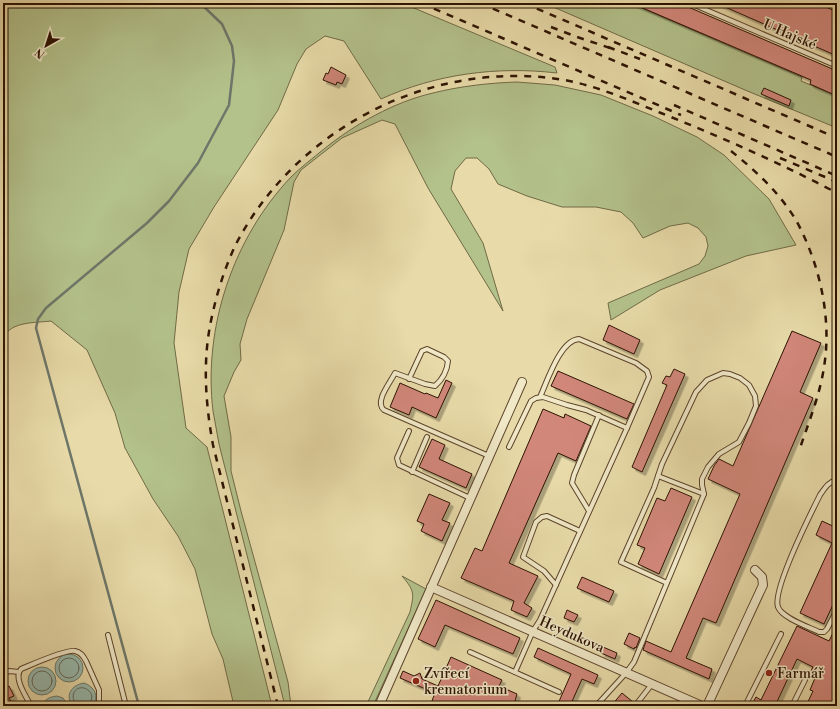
<svg xmlns="http://www.w3.org/2000/svg" width="840" height="709" viewBox="0 0 840 709" font-family="'Libre Bodoni',serif">
  <defs>
    <filter id="shadow"><feDropShadow dx="3.5" dy="3.5" stdDeviation="0" flood-color="#0004"/></filter>
  </defs>
  <rect width="100%" height="100%" fill="#e8dba9"/>
  <filter id="stains"><feTurbulence type="fractalNoise" baseFrequency=".005" numOctaves="4"/><feColorMatrix values="0 0 0 0 .2 0 0 0 0 .09 0 0 0 0 .02 0 0 0 .5 -.17"/></filter>
  <radialGradient id="worn" r=".72"><stop offset=".6" stop-color="#630" stop-opacity="0"/><stop offset="1" stop-color="#630" stop-opacity=".3"/></radialGradient>
  <g fill="#b3c18b" stroke="#706a46">
    <path d="M3,3H402L555,67L557,73C497,66 436,74 381,99L344,41L325,36L306,49L297,64L278,110L214,207L189,249L179,292L174,343L186,428L207,447L272,706H234L223,659L212,634L195,569L178,536L153,499L125,448L115,413L87,350L51,321C35,323 11,321 3,338Z"/>
    <polygon points="544,3 630,3 802,77 801,81 837,96 837,128 745,90"/>
    <path d="M517,82L555,85L601,95L653,116L697,137L724,155L769,199L796,245L746,256L660,290L611,320L608,303L699,264L705,256L708,246L706,237L698,228L688,223L670,226L643,238L633,223L621,212L596,207H562L527,196L498,184L489,169L477,158H466L455,171L451,189L483,243L503,311L428,188L395,124L382,120L342,138L301,170L294,182L284,230L247,319L240,344L241,360L234,372L224,396L231,437V471L241,511L288,682L291,706H285L219,444C217,433 215,422 213,411C203,328 233,238 291,177C301,167 313,158 324,149C355,124 394,102 433,93C461,86 489,83 517,82Z"/>
    <path d="M402,576L426,589L373,706H366L410,612C414,594 415,591 402,576Z"/>
  </g>
  <g fill="#98baae" stroke="#6d7769">
    <circle cx="69" cy="668" r="14"/>
    <circle cx="42" cy="681" r="14"/>
    <path d="M84,683C95,687 99,696 93,706H73C64,695 72,685 84,683Z"/>
    <path d="M57,696L63,698L68,706H42C45,699 49,697 57,696Z"/>
  </g>
  <g fill="none" stroke-linecap="round" stroke-linejoin="round">
    <g stroke="#626658" stroke-width="1">
      <circle cx="69" cy="668" r="10"/>
      <circle cx="42" cy="681" r="10"/>
      <path d="M75,706C75,703 73,699 73,696C75,684 89,686 92,696L90,706"/>
    </g>
    <polyline stroke="#6d7769" stroke-width="2.5" points="139,706 36,328 38,319 46,308 147,223 169,201 198,163 229,105 234,61 232,46 222,24 200,3"/>
  </g>
  <g fill="#d1877a" stroke="#2d1202" filter="url(#shadow)">
    <polygon points="631,3 679,3 837,71 837,96 810,84 811,80"/>
    <polygon points="716,3 817,3 837,12 837,56"/>
    <polygon points="331,67 346,75 342,84 337,82 336,85 323,80 326,73 328,74"/>
    <polygon points="764,88 791,100 789,106 761,94"/>
    <polygon points="609,325 640,340 634,354 603,340"/>
    <polygon points="792,331 821,343 800,392 813,398 716,623 703,618 686,658 712,669 709,679 643,650 646,641 671,652 740,494 708,479 714,466 719,459 733,466"/>
    <polygon points="674,369 685,374 642,472 632,467 667,385 662,383 666,376 670,377"/>
    <polygon points="558,371 634,404 627,419 551,386"/>
    <polygon points="446,380 452,383 436,418 412,407 409,415 390,407 400,383 425,394 426,393 438,398"/>
    <polygon points="543,409 564,418 565,414 591,426 576,461 558,453 509,563 538,576 524,603 532,608 527,617 511,610 514,601 461,578 475,548 482,551"/>
    <polygon points="432,439 445,445 439,459 472,474 466,488 419,467"/>
    <polygon points="671,488 692,497 659,574 638,564 645,548 637,545 657,498 665,501"/>
    <polygon points="429,494 450,503 442,520 450,523 442,541 421,531 424,524 417,521"/>
    <polygon points="822,521 837,528 837,596 824,624 800,613 832,543 816,535"/>
    <polygon points="582,577 614,591 609,602 577,588"/>
    <polygon points="436,600 520,638 513,654 445,625 435,647 418,639"/>
    <polygon points="567,610 578,615 574,622 564,618"/>
    <polygon points="837,625 837,706 806,706 813,691 810,690 815,678 809,675 813,667 797,659 775,706 751,706 756,697 761,700 797,626 829,641"/>
    <polygon points="629,633 640,638 636,648 635,647 634,649 624,644"/>
    <polygon points="603,647 617,653 615,659 601,653"/>
    <polygon points="538,648 598,675 594,684 582,679 570,706 557,706 571,674 534,657"/>
    <polygon points="451,657 502,680 499,686 517,694 515,701 527,706 430,706 435,693 400,678 403,671 414,676 420,673 422,679 438,686"/>
    <polygon points="3,683 5,688 9,686 14,696 9,698 12,703 6,706 3,706"/>
    <polygon points="622,693 633,702 630,706 611,706"/>
  </g>
  <g fill="none" stroke-linecap="round" stroke-linejoin="round">
    <defs>
      <g id="service">
        <polyline points="690,3 837,66"/>
        <path d="M409,379L422,351L427,349L444,357L448,361C447,372 443,379 435,386L425,384L395,373C390,383 374,402 384,410L489,456"/>
        <path d="M540,397C547,382 560,340 579,339L636,363L647,371L649,377L627,428"/>
        <polyline points="409,431 397,458 399,465 470,498"/>
        <polyline points="509,447 531,401 536,398 543,397 567,405 586,410 627,428 540,620 533,631 515,672"/>
        <polyline points="412,472 427,437"/>
        <polyline points="658,476 704,494"/>
        <path d="M837,480C828,482 825,488 820,495C811,513 772,590 778,607C782,618 809,627 819,632H824L827,629L837,610"/>
        <polyline points="589,511 572,483 574,475 599,415"/>
        <polyline points="556,585 544,571 523,557 536,522 542,517 547,516 580,531"/>
        <polyline points="108,635 126,706"/>
        <polyline points="470,652 559,692"/>
        <polyline points="3,674 9,671 19,672"/>
        <path d="M31,706C26,696 13,678 21,669C31,665 66,649 75,651C80,652 84,657 86,661L99,690V706"/>
        <polyline points="596,706 626,673 634,662 704,494 702,485 702,479 708,467 719,454 739,442 749,423 756,406 755,396 749,385 740,378 730,374 723,373 707,380 696,392 662,464 654,488 621,562 667,583"/>
        <polyline points="635,706 652,684"/>
        <polyline points="679,706 684,698"/>
        <polyline points="745,706 781,634"/>
        <polyline points="792,706 805,680"/>
      </g>
      <g id="minor">
        <polyline points="431,587 702,706"/>
        <polyline points="379,706 522,382"/>
        <polyline points="707,706 763,585 762,577 755,570"/>
      </g>
    </defs>
    <use href="#service" stroke="#5c442c" stroke-width="6"/>
    <use href="#minor" stroke="#5c442c" stroke-width="10"/>
    <use href="#service" stroke="#f0e8c7" stroke-width="4"/>
    <use href="#minor" stroke="#f0e8c7" stroke-width="8"/>
    <g stroke="#2d1202" stroke-width="2.5" stroke-dasharray="7 7" stroke-linecap="butt">
      <polyline points="421,3 681,115"/>
      <polyline points="480,3 837,157"/>
      <polyline points="524,3 837,138"/>
      <polyline points="551,27 577,37 613,49"/>
      <polyline points="608,47 640,59"/>
      <polyline points="674,105 837,176"/>
      <path d="M731,151C756,171 781,194 797,222C820,265 832,319 824,367C820,395 808,424 799,451"/>
      <polyline points="780,158 837,182"/>
      <path d="M278,706L213,445C205,401 202,356 213,312C218,289 226,265 236,244C295,131 424,63 550,78C589,82 626,99 661,113C721,137 780,163 837,193"/>
    </g>
  </g>
  <g fill="#8f2418" stroke="#f0e8c7" stroke-width="1.5">
    <circle cx="769" cy="673" r="4"/>
    <circle cx="416" cy="681" r="4"/>
  </g>
  <g text-anchor="middle" stroke-width="3" stroke-linejoin="round" paint-order="stroke">
    <g font-size="14" fill="#2d1202" stroke="#f0e8c7">
      <text transform="translate(790 34) rotate(23)" y="5">U Hajské</text>
      <text transform="translate(572 634) rotate(24)" y="5">Heydukova</text>
    </g>
    <g font-size="14" fill="#2d1202" stroke="#f0e8c7" text-anchor="start">
      <text x="424" y="678">Zvířecí<tspan x="424" dy="16">krematorium</tspan></text>
      <text x="777" y="678">Farmář</text>
    </g>
  </g>
  <rect width="840" height="709" fill="none" stroke="#e8dba9" stroke-width="16"/>
  <rect x="4" y="4" width="832" height="701" fill="none" stroke="#2d1202" stroke-width="2"/>
  <rect x="8" y="8" width="824" height="693" fill="none" stroke="#2d1202"/>
  <g transform="translate(46 46) rotate(219)" stroke="#f0e8c7" stroke-width="3" paint-order="stroke">
  <path d="M0-3L7 15L0 10L-7 15Z" fill="#2d1202"/>
  <text y="-6" font-size="11" font-weight="bold" text-anchor="middle" fill="#2d1202">N</text>
  </g>
  <rect width="100%" height="100%" filter="url(#stains)"/>
  <rect width="100%" height="100%" fill="url(#worn)"/>
</svg>
